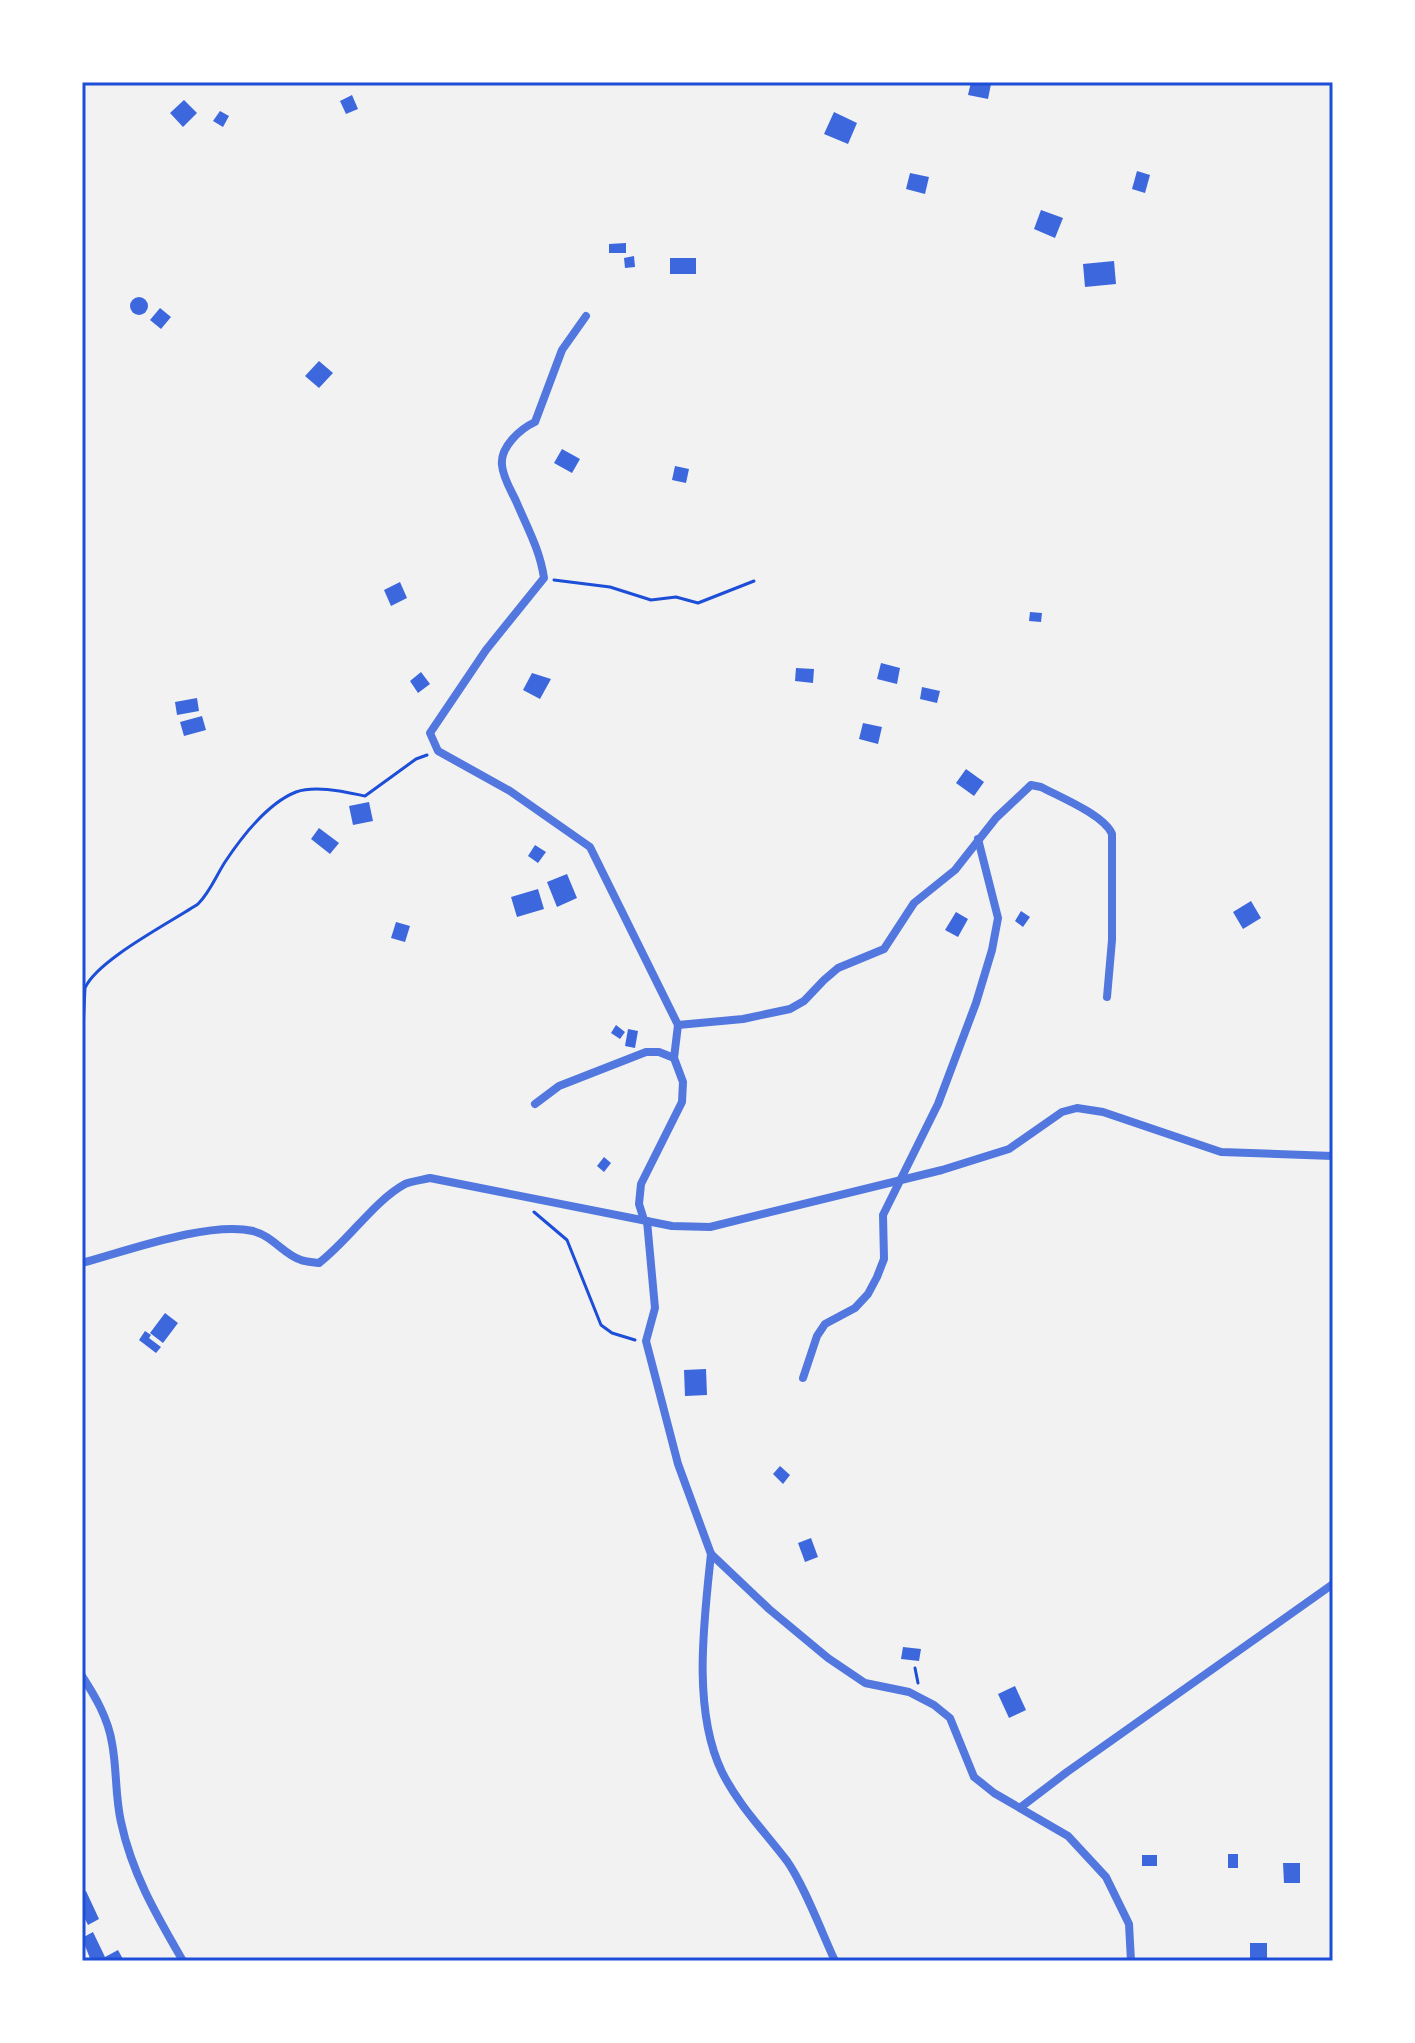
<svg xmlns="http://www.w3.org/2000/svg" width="1415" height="2043" viewBox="0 0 1415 2043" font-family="'IBM Plex Serif',serif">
  <rect width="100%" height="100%" fill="#f2f2f2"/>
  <g fill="#3d67dc">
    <polygon points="971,82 991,84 988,99 968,95"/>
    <polygon points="352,95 358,109 346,114 340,101"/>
    <polygon points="184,100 197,113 183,127 170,113"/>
    <polygon points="220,111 229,116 223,127 213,121"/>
    <polygon points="834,112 857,123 848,144 824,134"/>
    <polygon points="1137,171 1150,175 1145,193 1132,189"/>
    <polygon points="910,173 929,177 925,194 906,189"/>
    <polygon points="1041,210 1063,218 1055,238 1034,229"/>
    <polygon points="626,243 626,253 609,253 609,244"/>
    <polygon points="634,256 635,267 625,268 624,258"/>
    <rect x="670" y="258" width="26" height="16"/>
    <polygon points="1114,261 1116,284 1085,287 1083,264"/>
    <circle cx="139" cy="306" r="9"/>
    <polygon points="160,308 171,317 161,329 150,320"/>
    <polygon points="319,361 333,373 319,388 305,376"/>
    <polygon points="562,449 580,459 572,473 554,463"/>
    <polygon points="675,466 689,469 686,483 672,480"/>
    <polygon points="400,582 407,598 391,606 384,590"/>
    <polygon points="1030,612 1042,613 1041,622 1029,621"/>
    <polygon points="881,663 900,668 897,684 877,679"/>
    <polygon points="796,668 814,669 813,683 795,681"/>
    <polygon points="421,672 430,684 418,693 410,681"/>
    <polygon points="532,673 551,679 540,699 523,690"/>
    <polygon points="922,687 940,691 937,703 920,699"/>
    <polygon points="197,698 199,711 177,715 175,702"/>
    <polygon points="202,716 206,730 184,736 180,722"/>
    <polygon points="863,723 882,727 878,744 859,739"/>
    <polygon points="966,769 984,782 974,796 956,783"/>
    <polygon points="369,802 373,821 353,825 349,806"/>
    <polygon points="319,828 339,843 330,854 311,839"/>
    <polygon points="535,845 546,852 538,863 528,856"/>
    <polygon points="567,874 577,898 557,907 547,882"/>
    <polygon points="538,889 544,909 517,917 511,897"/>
    <polygon points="1251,901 1261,918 1243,929 1233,912"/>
    <polygon points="1021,911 1030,917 1023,927 1015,921"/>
    <polygon points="956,912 968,919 958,937 945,930"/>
    <polygon points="396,922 410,926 405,942 391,938"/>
    <polygon points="616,1025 625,1032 620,1039 611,1033"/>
    <polygon points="628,1029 638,1031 635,1048 625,1046"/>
    <polygon points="604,1157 611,1163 604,1172 597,1166"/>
    <polygon points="165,1313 178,1323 163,1343 150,1333"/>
    <polygon points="145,1331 151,1335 149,1338 161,1347 156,1353 139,1340"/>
    <polygon points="706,1369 707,1395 685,1396 684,1370"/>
    <polygon points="780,1466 790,1475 783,1484 773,1474"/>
    <polygon points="811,1538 818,1557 805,1562 798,1543"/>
    <polygon points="903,1647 921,1649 919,1661 901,1659"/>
    <polygon points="1015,1686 1026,1710 1009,1718 998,1694"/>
    <rect x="1228" y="1854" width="10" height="14"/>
    <rect x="1142" y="1855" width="15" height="11"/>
    <polygon points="1283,1863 1300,1863 1300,1883 1284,1883"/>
    <polygon points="86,1891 99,1919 88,1925 82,1913 82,1892"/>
    <polygon points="93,1932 105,1957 118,1950 124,1961 91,1961 82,1938"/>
    <rect x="1250" y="1943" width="17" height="18"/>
  </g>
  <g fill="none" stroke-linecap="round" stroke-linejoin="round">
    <g stroke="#1d4ed8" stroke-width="3">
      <polyline points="554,580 610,587 651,600 676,597 698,603 754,581"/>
      <path d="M82,1051L85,988C97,960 171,922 198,904C210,892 216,876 225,862C241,838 268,803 296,792C316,785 345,792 365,796L416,759L427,755"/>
      <polyline points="534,1212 567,1240 601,1325 612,1333 635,1340"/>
      <polyline points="915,1668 918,1683"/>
    </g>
    <g stroke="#5277de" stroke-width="8">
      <path d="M586,316L562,350L535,422C520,429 500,447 502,465C503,478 511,490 516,501C527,527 540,550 544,578L486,650L430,733L438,751L510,791L590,847L678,1025L674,1058L683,1082L682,1102L641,1184L639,1204L644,1220"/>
      <path d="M678,1025L743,1019L790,1009L804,1001L824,980L838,968L884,949L914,903L955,870L996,818L1031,785L1041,787C1060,797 1104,815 1112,834V940L1107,997"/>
      <polyline points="535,1104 559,1086 646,1052 659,1052 674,1058"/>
      <polyline points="647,1221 655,1308 646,1341 678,1464 711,1554 769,1609 828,1658 865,1683 909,1692 934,1705 950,1718 974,1777 994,1793 1068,1836 1106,1877 1129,1924 1131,1961"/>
      <path d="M82,1263C127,1251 208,1221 253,1231C273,1236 283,1254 301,1260C306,1262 314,1262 319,1263C349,1240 374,1201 405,1184C412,1181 422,1180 430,1178L672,1226L710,1227L942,1170L1009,1149L1062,1112L1077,1108L1103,1112L1221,1152L1333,1156"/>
      <polyline points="803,1378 817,1336 825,1324 855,1308 868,1294 877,1277 884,1259 883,1215 938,1104 976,1003 992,950 998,918 978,839"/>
      <path d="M711,1554C704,1621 692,1710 722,1772C739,1806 765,1832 787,1861C804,1885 822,1933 835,1961"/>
      <path d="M82,1676C95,1696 108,1718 112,1743C117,1769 115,1796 121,1822C132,1874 157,1916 183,1961"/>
      <polyline points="1021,1807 1067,1772 1333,1584"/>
    </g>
  </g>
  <rect width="1415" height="2043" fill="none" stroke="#ffffff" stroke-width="168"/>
  <rect x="84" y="84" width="1247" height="1875" fill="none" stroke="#1d4ed8" stroke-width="3"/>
</svg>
